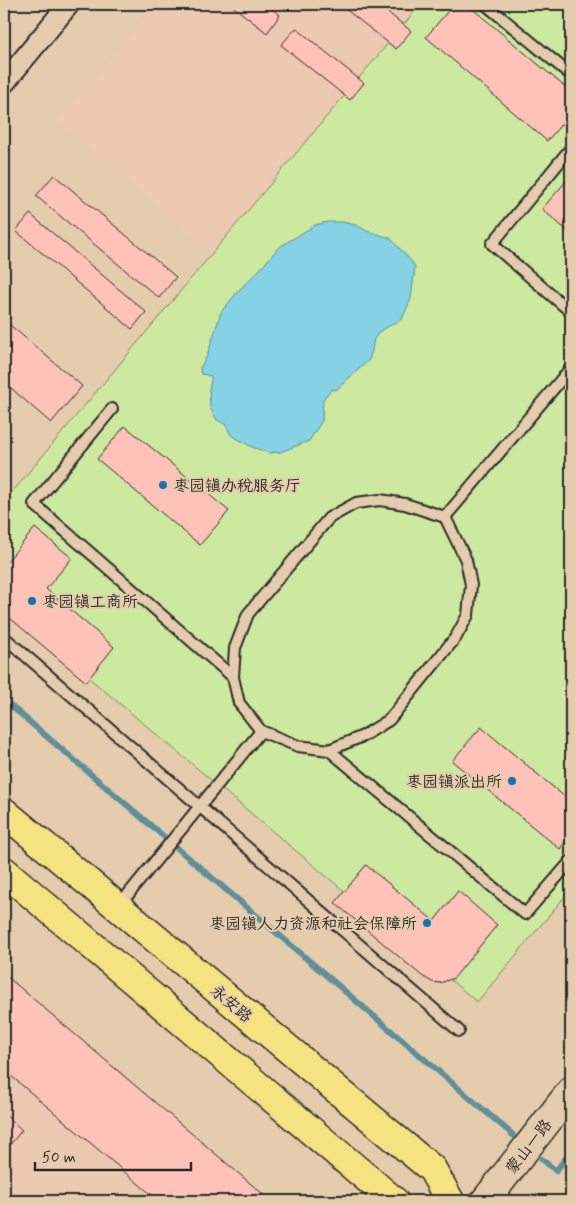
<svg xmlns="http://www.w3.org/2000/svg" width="575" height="1205" viewBox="0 0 575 1205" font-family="Mynerve,'LXGW WenKai TC',sans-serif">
  <rect width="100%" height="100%" fill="#e5ccad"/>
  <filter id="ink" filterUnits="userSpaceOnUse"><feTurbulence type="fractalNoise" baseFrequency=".02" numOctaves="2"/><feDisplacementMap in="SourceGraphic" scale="10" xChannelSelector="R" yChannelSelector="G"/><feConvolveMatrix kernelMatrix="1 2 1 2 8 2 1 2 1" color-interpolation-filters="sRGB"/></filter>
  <g filter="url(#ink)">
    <g fill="#ecc9b1">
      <polygon points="156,4 421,4 213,253 57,121"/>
      <polygon points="4,1070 159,1201 4,1201"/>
    </g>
    <polygon fill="#cde89f" stroke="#7c8a65" points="421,4 571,4 571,889 477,1002 4,607 4,502"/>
    <polygon fill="#84d2e3" stroke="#608f99" points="327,222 343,222 356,225 367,231 390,238 412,262 415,267 411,299 402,319 380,331 374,339 372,351 369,360 336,390 332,389 323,399 322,421 309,441 280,452 269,453 252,447 231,435 225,424 217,420 210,408 209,390 211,380 211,376 201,374 200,368 207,356 221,312 239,290 263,266 278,248 315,225"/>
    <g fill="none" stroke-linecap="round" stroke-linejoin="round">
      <g stroke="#608f99" stroke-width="6">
        <polyline points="4,700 513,1135"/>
        <polyline points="542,1159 556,1171 571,1151"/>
      </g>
    </g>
    <g fill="#fec2b9" stroke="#2b2b2b">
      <polygon points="230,4 265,4 280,15 267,33"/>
      <polygon points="339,4 377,4 411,31 396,49"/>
      <polygon points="454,4 467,4 571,92 571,113 547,141 426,37"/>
      <polygon points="296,28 364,83 350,100 281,45"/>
      <polygon points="54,175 176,277 159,298 36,196"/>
      <polygon points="568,179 571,181 571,234 542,209"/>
      <polygon points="30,214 146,312 132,329 16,231"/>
      <polygon points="4,320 82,386 51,423 4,382"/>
      <polygon points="125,426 229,511 200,545 97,459"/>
      <polygon points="35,528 72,558 46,589 114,647 86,682 4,613 4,565"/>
      <polygon points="481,727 571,802 571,834 560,849 452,761"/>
      <polygon points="366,865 434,921 458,891 497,925 454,978 440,983 432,982 422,976 335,903"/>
      <polygon points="4,974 271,1201 159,1201 4,1070"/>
      <polygon points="4,1114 22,1130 4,1152"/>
    </g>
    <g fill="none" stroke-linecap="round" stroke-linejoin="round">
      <defs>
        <g id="lane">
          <polyline points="485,4 571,75"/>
          <polyline points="571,148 492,244 571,312"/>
          <polyline points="112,409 34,504 233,677"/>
          <polyline points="445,517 571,368"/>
          <polyline points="4,637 459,1031"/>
          <polyline points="329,750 525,914 571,861"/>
          <polyline points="118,907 261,731 298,746 329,750 363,736 389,720 456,637 468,615 471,585 466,560 445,517 405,504 380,500 356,503 329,518 248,614 235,648 233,677 239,703 261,731"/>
        </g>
        <polyline id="street" points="4,83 69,4"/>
        <polyline id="secondary" points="485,1201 571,1091"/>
        <g id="primary">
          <polyline points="4,812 432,1169 450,1201"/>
          <polyline points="4,871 394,1201"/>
        </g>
      </defs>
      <use href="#lane" stroke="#2b2b2b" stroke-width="14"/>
      <use href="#street" stroke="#2b2b2b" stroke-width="24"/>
      <use href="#secondary" stroke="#2b2b2b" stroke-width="31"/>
      <use href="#primary" stroke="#2b2b2b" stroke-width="31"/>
      <use href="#lane" stroke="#e5ccad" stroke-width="10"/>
      <use href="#street" stroke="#e5ccad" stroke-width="20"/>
      <use href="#secondary" stroke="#e5ccad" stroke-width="28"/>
      <use href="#primary" stroke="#f5e382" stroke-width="28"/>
    </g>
  </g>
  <g fill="#1f6fb2" stroke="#e5ccad" stroke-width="2">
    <circle cx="163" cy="485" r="5"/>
    <circle cx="32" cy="601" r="5"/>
    <circle cx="512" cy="781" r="5"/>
    <circle cx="427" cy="923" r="5"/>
  </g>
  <g text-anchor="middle" stroke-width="4" stroke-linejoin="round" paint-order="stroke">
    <g font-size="16" fill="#2b2b2b" stroke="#e5ccad" text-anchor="start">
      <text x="173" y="491">枣园镇办税服务厅</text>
      <text x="42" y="607">枣园镇工商所</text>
      <text x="502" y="787" text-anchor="end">枣园镇派出所</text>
      <text x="417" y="929" text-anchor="end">枣园镇人力资源和社会保障所</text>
    </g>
    <g font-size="16" fill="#2b2b2b" stroke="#e5ccad">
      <text transform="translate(232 1003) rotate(40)" y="6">永安路</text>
      <text transform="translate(528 1146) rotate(-52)" y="6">蒙山一路</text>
    </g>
  </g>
  <rect width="575" height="1205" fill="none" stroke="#e5ccad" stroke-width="20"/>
  <rect x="10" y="10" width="555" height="1185" fill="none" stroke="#2b2b2b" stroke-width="2" filter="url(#ink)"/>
  <path d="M35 1162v8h156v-8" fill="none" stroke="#2b2b2b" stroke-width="2.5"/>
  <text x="42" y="1162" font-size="15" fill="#2b2b2b" stroke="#e5ccad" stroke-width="4" paint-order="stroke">50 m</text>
</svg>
